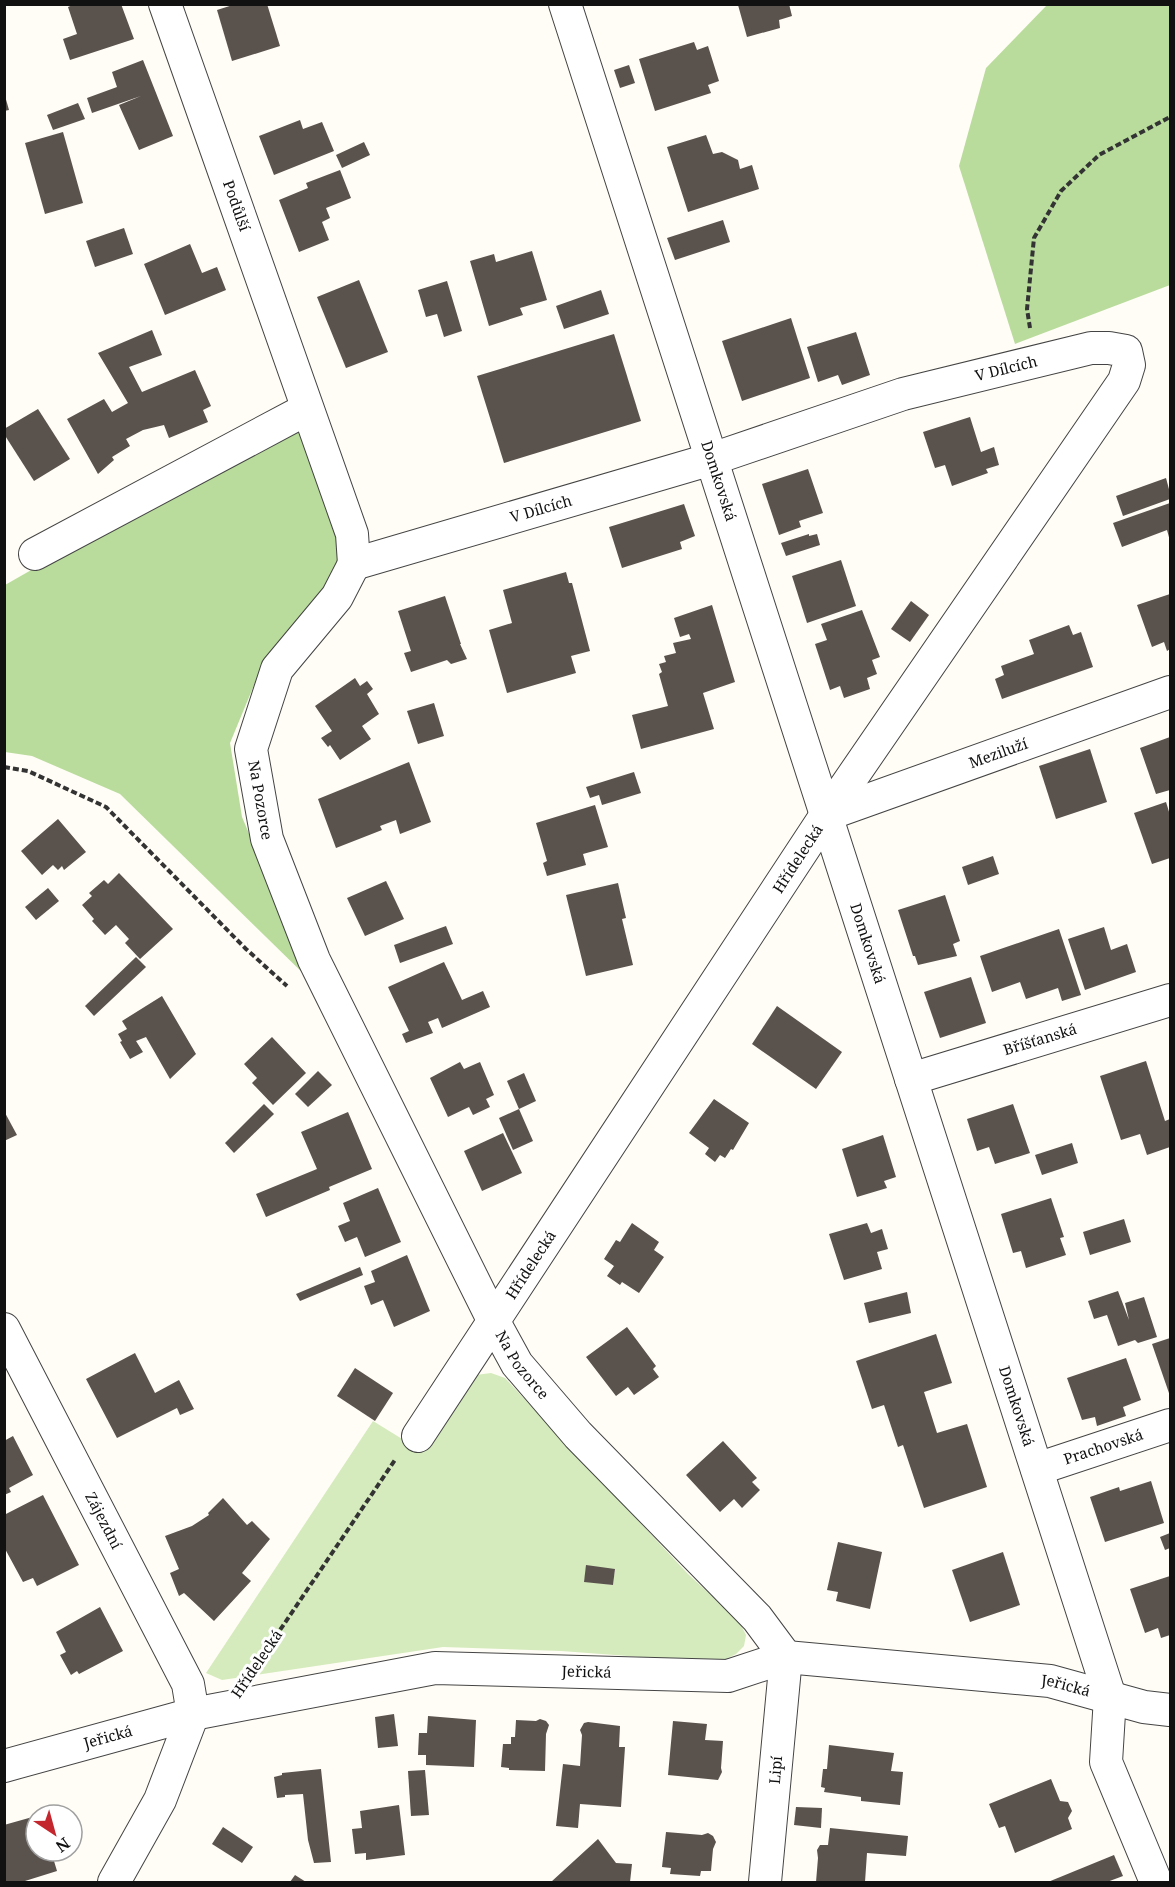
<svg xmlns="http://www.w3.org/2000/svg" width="1175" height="1887" viewBox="0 0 1175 1887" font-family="'Noto Serif',serif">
  <rect width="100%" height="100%" fill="#fffdf5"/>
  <path fill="#d5ebbd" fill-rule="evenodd" d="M491,1373L505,1378L688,1574L739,1621L746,1635L744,1646L736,1654L724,1660L695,1661L561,1651L443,1647L222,1680L206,1673L373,1421L420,1450L476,1375ZM615,1569L613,1585L584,1581Z"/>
  <g fill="#b9dc9c">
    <polygon points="1047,5 1170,5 1170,285 1015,344 959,166 986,68"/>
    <polygon points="298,427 341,536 335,574 264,661 230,743 242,817 312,982 120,794 32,756 5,752 5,585 201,473"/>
  </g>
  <g fill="#5a524d">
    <polygon points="75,4 121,4 134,39 70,60 63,39 77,34 68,7"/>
    <polygon points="236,4 267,4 280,46 232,61 217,10"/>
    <polygon points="789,4 792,16 779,20 780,28 747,37 738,5"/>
    <polygon points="694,42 697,50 708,46 719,81 708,85 711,93 655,111 639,59"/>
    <polygon points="143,60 173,136 139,150 119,105 141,96 92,113 87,98 117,87 112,72"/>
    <polygon points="629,65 635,83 620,88 614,70"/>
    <polygon points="5,96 9,110 4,111 4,97"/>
    <polygon points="78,103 85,119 53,130 47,115"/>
    <polygon points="300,120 303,129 322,122 334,151 274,175 259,136"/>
    <polygon points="63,132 83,203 45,214 25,143"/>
    <polygon points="706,135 713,154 722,152 738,160 740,169 752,165 759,189 688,212 667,147"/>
    <polygon points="364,142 370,155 342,168 336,155"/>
    <polygon points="340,170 351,198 326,208 330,218 322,222 329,240 299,252 279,200 308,188 306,183"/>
    <polygon points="723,220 730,242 675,260 667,238"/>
    <polygon points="124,228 133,254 95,267 86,241"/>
    <polygon points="190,244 202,273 217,267 226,290 165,315 144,264"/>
    <polygon points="532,251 547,300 520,308 523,315 489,326 470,261 494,254 496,262"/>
    <polygon points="359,280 388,352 346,368 317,297"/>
    <polygon points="447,281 462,331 444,337 437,314 426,317 418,290"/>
    <polygon points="601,290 609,314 564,329 556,306"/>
    <polygon points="791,318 810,378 742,401 722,341"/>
    <polygon points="152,330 162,355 129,367 142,392 195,370 211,406 203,410 208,422 169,438 164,425 143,430 126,439 130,446 112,457 114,460 98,474 67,419 104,399 112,412 128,403 98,353"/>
    <polygon points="856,332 870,375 842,385 838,375 818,382 807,347"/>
    <polygon points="614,334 641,421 504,463 477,376"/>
    <polygon points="38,409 70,459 34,481 4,434 4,429"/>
    <polygon points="970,417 981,452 994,447 999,465 986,469 988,473 952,486 945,465 935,468 923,432"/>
    <polygon points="808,469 823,513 799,521 801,527 779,535 762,484"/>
    <polygon points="1166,478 1170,493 1170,499 1123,516 1116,496"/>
    <polygon points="1170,503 1170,541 1167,530 1122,547 1113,523"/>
    <polygon points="684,504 695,536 680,542 682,549 622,568 609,527"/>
    <polygon points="809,534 809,536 817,534 820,545 786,556 781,543"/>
    <polygon points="841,560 856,606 807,623 792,576"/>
    <polygon points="566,572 569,583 572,583 590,651 571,656 576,673 507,693 489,630 512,623 503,590"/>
    <polygon points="1170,594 1170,649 1167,651 1164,642 1152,647 1137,605"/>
    <polygon points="445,596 461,644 460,644 467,659 451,664 447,660 411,672 404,653 411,651 398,611"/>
    <polygon points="911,601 929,615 910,642 891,629"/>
    <polygon points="712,605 735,682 703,693 714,729 641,749 632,715 668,706 659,674 662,672 659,664 666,662 664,656 676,653 673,643 691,639 689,634 680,637 674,618"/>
    <polygon points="862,610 880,657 872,660 877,674 867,678 870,689 844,698 840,686 830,690 815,644 827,640 821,624"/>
    <polygon points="1069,625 1073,635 1081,632 1093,667 1002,699 995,679 1004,675 1001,666 1034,654 1029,640"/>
    <polygon points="355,678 360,686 367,681 373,689 367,694 379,714 362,726 371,739 340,760 330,745 328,747 321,738 332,731 315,706"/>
    <polygon points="434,703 444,736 418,744 407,711"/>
    <polygon points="1170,737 1170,790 1156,794 1140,748"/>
    <polygon points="1090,749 1107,802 1056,819 1039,766"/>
    <polygon points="409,762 431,822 400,834 396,820 380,826 382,830 336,848 318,799"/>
    <polygon points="634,772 641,793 602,805 599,795 590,798 586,787"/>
    <polygon points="1166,802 1170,815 1170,858 1152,864 1134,813"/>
    <polygon points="595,805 608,847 583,854 586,865 547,876 543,863 547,861 536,823"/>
    <polygon points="58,819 86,852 64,870 62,866 58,870 53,865 42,875 21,851"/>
    <polygon points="993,856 999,874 968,885 962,867"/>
    <polygon points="119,873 173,929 140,959 125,943 129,939 116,925 105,935 92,921 94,919 82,905 92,896 89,893 104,880 108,884"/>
    <polygon points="386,881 404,919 365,936 347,898"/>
    <polygon points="618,883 626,918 622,919 633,965 586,976 566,895"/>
    <polygon points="48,888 59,901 36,920 25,907"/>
    <polygon points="945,895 960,941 953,944 957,956 918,965 915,956 913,956 898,910"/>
    <polygon points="446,926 453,944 400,963 394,945"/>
    <polygon points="1104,927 1111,950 1127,944 1136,972 1085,990 1068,939"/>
    <polygon points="1059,929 1081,995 1062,1001 1058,988 1026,999 1020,982 992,992 980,956"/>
    <polygon points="136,957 146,967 94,1016 85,1006"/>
    <polygon points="444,962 462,1000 483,991 490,1007 442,1028 438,1018 428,1022 433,1033 406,1043 402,1034 409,1031 388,987"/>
    <polygon points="971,977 986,1023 940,1038 924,992"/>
    <polygon points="162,996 196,1054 170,1079 146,1037 136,1041 143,1052 130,1059 120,1042 122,1041 118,1034 127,1029 122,1021"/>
    <polygon points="777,1006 842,1052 816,1089 752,1044"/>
    <polygon points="272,1037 306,1073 273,1105 252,1083 257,1078 244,1064"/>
    <polygon points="1146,1061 1165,1121 1170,1119 1170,1147 1147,1155 1140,1134 1121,1140 1100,1076"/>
    <polygon points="460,1062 464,1069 480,1062 494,1095 486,1099 490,1107 473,1115 469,1107 448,1117 430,1078"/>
    <polygon points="318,1071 332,1085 308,1107 295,1094"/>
    <polygon points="524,1073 536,1101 519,1109 507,1081"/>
    <polygon points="714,1099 749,1123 733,1150 731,1149 725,1158 720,1155 715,1162 705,1154 709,1148 689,1133"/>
    <polygon points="264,1104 274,1114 234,1153 225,1143"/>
    <polygon points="1013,1104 1030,1153 995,1164 989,1147 977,1151 967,1119"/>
    <polygon points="519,1109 533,1141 513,1150 499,1118"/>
    <polygon points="4,1111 17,1135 4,1141"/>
    <polygon points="348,1112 372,1169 329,1187 330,1190 266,1217 256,1194 317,1169 301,1132"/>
    <polygon points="503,1133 522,1173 482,1191 464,1151"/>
    <polygon points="883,1135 896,1177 884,1181 887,1188 857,1197 842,1149"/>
    <polygon points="1072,1143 1078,1163 1042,1175 1035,1155"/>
    <polygon points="378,1188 401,1242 365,1257 357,1237 345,1242 338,1226 350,1221 343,1203"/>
    <polygon points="1051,1198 1064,1237 1060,1238 1066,1255 1026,1268 1021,1251 1013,1253 1001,1214"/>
    <polygon points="1124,1219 1131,1242 1090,1255 1083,1232"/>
    <polygon points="632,1223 659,1242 654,1250 664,1257 639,1293 622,1282 620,1285 607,1276 614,1266 604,1259 616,1240 620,1242"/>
    <polygon points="867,1223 871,1233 882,1229 888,1249 877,1252 882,1269 844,1280 829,1234"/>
    <polygon points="407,1255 430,1311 394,1327 383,1300 371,1305 364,1286 375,1282 371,1271"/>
    <polygon points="360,1267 363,1275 300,1301 296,1294"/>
    <polygon points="1118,1291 1129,1320 1125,1303 1144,1297 1157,1337 1138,1343 1135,1340 1118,1346 1107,1315 1094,1319 1088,1301"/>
    <polygon points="907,1292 911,1313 869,1323 864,1303"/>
    <polygon points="627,1327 656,1366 653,1369 659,1377 634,1395 628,1387 616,1396 586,1357"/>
    <polygon points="936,1334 952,1383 924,1392 937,1433 967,1424 987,1487 924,1508 903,1445 898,1447 884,1405 872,1409 856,1361"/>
    <polygon points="1170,1338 1170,1396 1152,1344"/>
    <polygon points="135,1353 155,1393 179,1380 194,1409 180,1415 177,1408 117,1438 86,1379"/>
    <polygon points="1126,1358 1141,1400 1123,1407 1126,1416 1097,1426 1095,1417 1082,1420 1067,1378"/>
    <polygon points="355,1368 393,1393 375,1421 337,1396"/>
    <polygon points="13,1436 33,1475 9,1488 11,1492 4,1495 4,1441"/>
    <polygon points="723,1441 757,1478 752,1482 760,1490 742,1508 734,1499 720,1512 686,1475"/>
    <polygon points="1151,1481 1164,1523 1105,1542 1090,1497 1119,1487 1120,1491"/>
    <polygon points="43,1495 79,1565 37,1586 33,1578 23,1582 4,1547 4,1515"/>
    <polygon points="223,1498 247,1525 252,1521 270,1539 242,1573 251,1581 214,1621 184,1593 179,1596 170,1573 179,1569 165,1536 192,1526 209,1515 208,1513"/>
    <polygon points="1170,1533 1170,1548 1165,1550 1160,1537"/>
    <polygon points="838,1542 882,1552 870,1609 836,1601 838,1592 827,1590"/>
    <polygon points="1003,1552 1020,1605 970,1622 952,1570"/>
    <polygon points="586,1565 615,1569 613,1585 584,1582"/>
    <polygon points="1170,1576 1170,1635 1161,1638 1158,1628 1145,1633 1130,1589"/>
    <polygon points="100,1607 123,1651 79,1674 77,1671 71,1675 60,1655 66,1652 56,1632"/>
    <polygon points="394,1714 398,1746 378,1748 375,1717"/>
    <polygon points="428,1716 476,1720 474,1767 426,1765 426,1755 418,1755 419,1733 427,1733"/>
    <polygon points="540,1719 546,1721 549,1725 546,1734 545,1771 509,1770 509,1768 501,1767 503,1744 511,1744 511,1737 515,1737 516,1720 536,1721"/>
    <polygon points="673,1721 707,1724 705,1740 723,1741 721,1768 722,1772 718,1780 668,1775"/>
    <polygon points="588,1722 620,1726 619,1747 625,1747 621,1807 580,1804 578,1828 556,1826 563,1764 580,1766 582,1735 580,1730 584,1723"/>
    <polygon points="829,1745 894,1753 891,1771 903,1772 900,1805 861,1801 861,1797 824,1792 825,1788 821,1787 823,1769 827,1769"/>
    <polygon points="321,1769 331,1862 314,1863 308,1840 303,1794 285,1795 285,1797 277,1798 274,1777 282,1775 282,1773"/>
    <polygon points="425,1770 429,1815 411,1816 408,1771"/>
    <polygon points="1051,1779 1060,1801 1068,1802 1072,1811 1068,1818 1072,1829 1015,1853 1005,1826 999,1828 989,1804"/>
    <polygon points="399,1805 405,1855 366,1860 366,1853 355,1854 352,1829 362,1828 360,1811"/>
    <polygon points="796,1807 822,1808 821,1828 794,1825"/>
    <polygon points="36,1816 36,1851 51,1851 57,1871 25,1881 25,1882 4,1882 4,1825"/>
    <polygon points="223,1827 253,1847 242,1863 212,1844"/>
    <polygon points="830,1828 908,1836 906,1856 867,1853 865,1882 816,1882 818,1858 817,1850 820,1845 828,1845"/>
    <polygon points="666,1832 702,1835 708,1833 713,1836 716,1842 713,1849 711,1871 701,1871 700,1876 670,1874 671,1868 662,1867"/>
    <polygon points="598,1839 616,1863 632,1864 630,1882 551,1882"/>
    <polygon points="1114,1855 1123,1876 1107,1882 1048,1882"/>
    <polygon points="295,1875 306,1882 290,1882"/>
  </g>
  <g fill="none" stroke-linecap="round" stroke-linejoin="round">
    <defs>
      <g id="minor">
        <path id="s1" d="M165,4L352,534L354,564"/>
        <path id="s2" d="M565,4L1110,1697L1106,1762L1156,1882"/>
        <polyline points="35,554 307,409"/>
        <path id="s3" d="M354,564L712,459L903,394L1091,348H1109L1126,351L1129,365L1124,381L826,815L418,1436"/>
        <path id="s4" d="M354,564L337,597L277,669L251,749L267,839L314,960L494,1322L517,1364L578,1435L757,1618L786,1657L765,1882"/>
        <path id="s5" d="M826,815L1170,692"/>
        <path id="s6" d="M911,1079L1170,1000"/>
        <path id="s7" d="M4,1329L188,1684L193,1714"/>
        <path id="s8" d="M1037,1469L1170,1425"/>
        <path id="s9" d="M4,1766L193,1714L435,1668L728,1676L786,1657L1050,1681L1144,1707L1170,1710"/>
        <polyline points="114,1882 160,1800 193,1714"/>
      </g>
    </defs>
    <use href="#minor" stroke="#444" stroke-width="34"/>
    <g stroke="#333" stroke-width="4" stroke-dasharray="6 3" stroke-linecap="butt">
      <polyline points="1030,328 1027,309 1034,238 1061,191 1099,155 1170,117"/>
      <polyline points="4,767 28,771 106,807 246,949 287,986"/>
      <polyline points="255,1667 395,1460"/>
    </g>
    <use href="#minor" stroke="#fff" stroke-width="32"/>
  </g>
  <g text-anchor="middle" stroke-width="6" stroke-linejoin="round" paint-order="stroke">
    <g font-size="15" fill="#111" stroke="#fff">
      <text dy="5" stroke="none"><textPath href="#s1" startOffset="214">Podůlší</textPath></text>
      <text dy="5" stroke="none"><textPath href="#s3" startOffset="681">V Dílcích</textPath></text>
      <text dy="5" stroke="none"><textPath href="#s2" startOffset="501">Domkovská</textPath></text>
      <text dy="5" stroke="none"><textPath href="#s3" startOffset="195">V Dílcích</textPath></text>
      <text dy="5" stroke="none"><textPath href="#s5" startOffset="183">Meziluží</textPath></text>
      <text dy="5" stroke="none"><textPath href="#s4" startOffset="267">Na Pozorce</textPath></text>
      <text transform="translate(798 859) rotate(-57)" y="5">Hřídelecká</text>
      <text dy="5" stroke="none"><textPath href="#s2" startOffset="987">Domkovská</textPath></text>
      <text dy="5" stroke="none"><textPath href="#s6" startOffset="135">Bříšťanská</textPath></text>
      <text transform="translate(531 1265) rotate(-57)" y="5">Hřídelecká</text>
      <text dy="5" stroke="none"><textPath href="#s4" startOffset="892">Na Pozorce</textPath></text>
      <text dy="5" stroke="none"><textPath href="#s2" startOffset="1473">Domkovská</textPath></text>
      <text dy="5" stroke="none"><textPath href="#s8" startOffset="70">Prachovská</textPath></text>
      <text dy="5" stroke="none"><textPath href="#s7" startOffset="216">Zájezdní</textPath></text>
      <text transform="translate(257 1664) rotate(-56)" y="5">Hřídelecká</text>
      <text dy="5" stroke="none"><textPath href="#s9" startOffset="594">Jeřická</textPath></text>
      <text dy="5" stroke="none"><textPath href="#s9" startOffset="1078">Jeřická</textPath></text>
      <text dy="5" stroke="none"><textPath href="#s9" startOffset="108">Jeřická</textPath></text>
      <text transform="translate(776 1770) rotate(-85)" y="5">Lipí</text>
    </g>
  </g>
  <rect width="1175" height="1887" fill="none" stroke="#111111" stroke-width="12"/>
  <g transform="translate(54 1833) rotate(144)"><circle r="28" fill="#ffffff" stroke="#a0a0a0" stroke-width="1.5"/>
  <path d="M0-4.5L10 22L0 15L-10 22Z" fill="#c4262e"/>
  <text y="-9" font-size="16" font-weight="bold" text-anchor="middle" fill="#111111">N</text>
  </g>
</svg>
